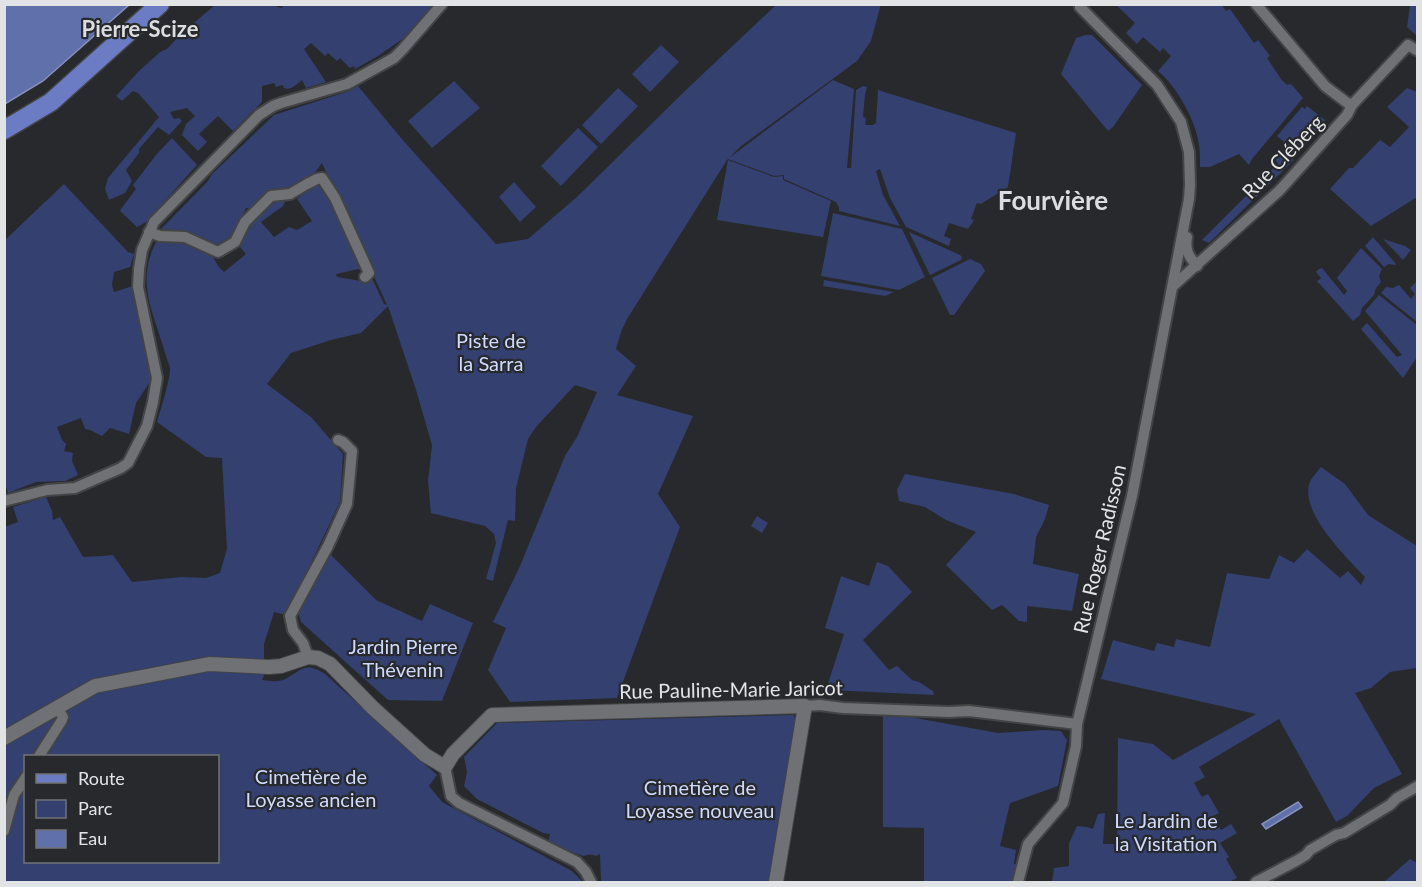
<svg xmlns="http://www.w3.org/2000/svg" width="1422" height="887" viewBox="0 0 1422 887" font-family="Lato,sans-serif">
  <rect width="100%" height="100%" fill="#28292c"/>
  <g fill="#334070" fill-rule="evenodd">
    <path d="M276,4L277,7L282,8L284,4L433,5L404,38L378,56L355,69L354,66L350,68L340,58L337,61L328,53L325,56L311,43L304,49L326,82L306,88L302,80C297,84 291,91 284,88L283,85L276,87L274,83L262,86V102L233,131L218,116L199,134L207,142L198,151L182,135L186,124L195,116L187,108L170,112L174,119L179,118L182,121L169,135L158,127L139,149V153L126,170L132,181L125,193L109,200L105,189L108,178L159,117L138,93L133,91L122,101L116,96L139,71L160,52L167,49L182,33L215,5Z"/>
    <path d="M881,4L871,41L857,61L740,147L729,158L833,80L854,89L847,168H851L856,90L863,86L867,87L865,95L863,117L866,118L865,125H873L876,123L878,90L1016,133L1008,187L981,204L977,203L971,219L974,220L968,229L949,223L944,236L951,239L949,246L906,227L890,198L880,169L876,171L883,195L900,226L839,211V208L836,202L784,179V175L774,176L728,159L727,160L627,319L621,332L616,349L636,366L617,395L693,416L658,494L680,527L617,698L510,702L488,670L506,628L493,622L520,566L565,456L577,437L597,392L575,385L536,427L528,439L516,488L515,521L508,520L493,581L486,579L496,543L494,534L485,526L431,513L428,481L432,445L416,390L388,306L361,333L331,340L291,353L267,384L311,417L343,454L340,502L286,615L274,612L264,644V675L262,680C269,681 276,682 283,680C301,672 303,660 325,674L437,775L429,786L442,802L572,871L581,880V882H5L4,527L18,522L13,507L46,497L52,511L53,520L60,517L83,557L102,556L113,555L132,582L181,577L206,578L220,573L227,549L222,458L206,457L157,422C160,412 171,377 170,368C168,361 165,354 163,346C151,307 136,280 157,240L179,242L212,255L218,266L224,272L246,254L240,247L251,222L273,199H286L283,206L261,222L274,237L289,227L297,230L312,221L297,199L316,183L322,181L364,270L362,273L359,269L336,274L337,277L367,282L371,276L384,304L387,305L322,163L313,175L252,209L246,208C239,222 233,240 217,246L187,232L161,229L207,182L212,174L274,115L349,91L358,86L401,138L496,244L528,239L578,196L687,89L776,5ZM26,756H218V862H26Z"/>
    <path d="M1166,5L1176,6L1179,4L1222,5L1226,11L1230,9L1254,43L1258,40L1270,56L1267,58L1281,79L1287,85L1289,84L1292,85L1303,98L1252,159L1249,165L1239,154L1210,167H1200C1200,158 1200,148 1198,139C1193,116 1176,86 1158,71L1171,56L1163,48L1160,52L1143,37L1137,44L1126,33L1135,23L1116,5Z"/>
    <polygon points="1410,5 1417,5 1417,36 1407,27"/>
    <polygon points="1086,35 1092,35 1142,85 1113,127 1108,131 1061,74 1076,38"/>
    <polygon points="661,45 679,62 650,92 632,74"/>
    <polygon points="454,81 480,108 432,148 408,121"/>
    <polygon points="618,88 638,106 601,144 582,125"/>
    <polygon points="1407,88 1417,92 1417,197 1371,226 1330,189 1349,168 1353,168 1380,140 1390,147 1409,127 1387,107"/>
    <polygon points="1307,106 1325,120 1297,153 1277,136 1302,107 1305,109"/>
    <polygon points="578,128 598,147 561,186 541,166"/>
    <polygon points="172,138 197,165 146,222 137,227 120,211 121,209 136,189 133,185 156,155"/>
    <polygon points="1283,150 1294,160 1209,243 1202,240 1266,176 1278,163 1275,160"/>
    <polygon points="728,160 774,177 783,176 783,180 831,201 823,237 717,220"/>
    <polygon points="514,182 536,207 520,222 499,197"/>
    <polygon points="64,184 128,252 134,254 130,267 114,272 112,285 114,292 133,286 153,377 136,403 129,434 110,428 102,436 90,430 85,429 81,418 57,427 62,440 66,444 64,451 73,453 72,461 78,475 65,481 36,482 8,493 5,484 5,240"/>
    <polygon points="833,213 902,229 925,277 899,290 821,276"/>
    <polygon points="909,232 960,255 962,257 961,260 930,275"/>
    <polygon points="1373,237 1396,264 1395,265 1389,264 1384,267 1365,246"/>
    <polygon points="1383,239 1405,246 1411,250 1403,260"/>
    <polygon points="1361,248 1382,269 1379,276 1381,282 1376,288 1374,295 1362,308 1360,315 1353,321 1317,281 1321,278 1316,272 1319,269 1322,268 1344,295 1347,291 1337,278"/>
    <polygon points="970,259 981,264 985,271 954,315 950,315 932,278"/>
    <polygon points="824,280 894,292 885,296 823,286"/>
    <polygon points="1417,281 1418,281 1417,322 1381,293 1386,287 1393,288 1399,285 1411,299 1415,294 1410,288"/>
    <polygon points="1379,295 1417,325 1417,357 1403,378 1361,329 1367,323 1397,357 1402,355 1365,311"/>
    <path d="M1321,467L1345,484L1368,515L1417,546V668L1390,672L1371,688L1355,693L1402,774L1374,788L1347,816L1336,822L1279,719L1199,767L1205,777L1194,783L1202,797L1208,794L1219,813L1213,816L1221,830L1231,824L1237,833L1220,843L1229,857L1226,859L1237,878L1229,882H1052L1054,868L1069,866V843L1077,826L1087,827L1093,829L1098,814L1105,813L1103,844H1117L1118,738L1153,744L1173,760L1256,714L1101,679L1113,640L1154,651L1157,643L1174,647L1176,639L1210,647L1227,573L1269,579L1279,555L1294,563L1307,549L1340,578L1348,571L1361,585L1365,577C1347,558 1298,511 1310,482C1312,477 1318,471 1321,467Z"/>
    <polygon points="905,474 1014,494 1049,505 1045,519 1036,537 1033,564 1079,574 1072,611 1027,606 1027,622 1019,621 1002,605 992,610 946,565 976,532 946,520 925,507 899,501 897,490"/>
    <polygon points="757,516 768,523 762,533 751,526"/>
    <polygon points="330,554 376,600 422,621 430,604 473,623 442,701 388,700 301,622 298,612"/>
    <polygon points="877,562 888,566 912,592 863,640 889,670 897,666 912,680 919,682 933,691 934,695 830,690 825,693 844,634 825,628 841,576 869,586"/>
    <path d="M793,715L798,721L771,882H601L600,854L596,856C591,854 588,855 583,856L548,843L550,834L543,833L477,799L464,786L467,772L464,757L497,723Z"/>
    <polygon points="883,716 910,717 998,733 1045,730 1061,731 1067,740 1058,786 1010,803 1000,846 1016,850 1014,864 1016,864 1013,882 924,882 924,828 883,827"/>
    <polygon points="1410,859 1417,863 1417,882 1384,882"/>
  </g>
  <g fill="#5f70ab" stroke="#8692bc" stroke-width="1.5">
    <polygon points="4,5 5,4 129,5 43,81 5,104"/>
    <polygon points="1298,802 1302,807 1266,829 1262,824"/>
  </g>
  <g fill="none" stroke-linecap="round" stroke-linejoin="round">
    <defs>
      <g id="minor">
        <polyline points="1256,4 1325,86 1346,102 1352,105"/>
        <polyline points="149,232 160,236 185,237 218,252 235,242 245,222 271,196 290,194 307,184 317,179 322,178 335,198 369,273 365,277"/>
        <path d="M1187,237C1185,250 1188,256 1197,266"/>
        <polyline points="1173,286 1280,190 1347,115 1352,105 1408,45 1418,51"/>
        <polyline points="4,501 47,490 75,488 121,468 128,463 147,426 153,402 157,378 138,287 139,269 142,250 154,222 259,115 273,106 281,103 347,84 394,58 403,49 442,4"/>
        <polyline points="308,657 303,643 293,630 290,616 328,546 347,504 352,451 343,442 338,440"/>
        <polyline points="805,706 820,705 843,708 949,712 969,711 1077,724"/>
        <polyline points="39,756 62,720 63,717 57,707"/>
        <polyline points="445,767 451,796 459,803 577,862 586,872 591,882"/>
        <polyline points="4,831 14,795 26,777"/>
        <polyline points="1018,882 1028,844 1063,803 1076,746 1077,724 1132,496 1189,199 1190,185 1189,152 1181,122 1157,85 1080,7 1080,4"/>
        <polyline points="1256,882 1296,861 1306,855 1310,850 1336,835 1344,833 1390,805 1397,798 1418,786"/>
      </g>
      <polyline id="tertiary" points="4,738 95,686 209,664 269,667 281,666 308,657 318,658 330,664 373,708 425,755 445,767 453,754 492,715 805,706 776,882"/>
      <polyline id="primary" points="4,130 51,102 160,4"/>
    </defs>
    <use href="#minor" stroke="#434446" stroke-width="14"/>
    <use href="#tertiary" stroke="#434446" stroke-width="16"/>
    <use href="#primary" stroke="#434446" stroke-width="21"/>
    <use href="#minor" stroke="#707174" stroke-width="10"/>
    <use href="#tertiary" stroke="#707174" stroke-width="14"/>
    <use href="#primary" stroke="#6b7cc4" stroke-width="18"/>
  </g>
  <g text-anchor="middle" stroke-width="4.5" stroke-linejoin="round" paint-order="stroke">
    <g font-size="20" fill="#e2e3e5" stroke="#28292c">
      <text transform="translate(1283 157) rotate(-46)" y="7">Rue Cléberg</text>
      <text transform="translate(1100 549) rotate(-77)" y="7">Rue Roger Radisson</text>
      <text transform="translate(731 690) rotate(-1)" y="7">Rue Pauline-Marie Jaricot</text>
    </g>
    <g font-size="20" fill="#cedafd" stroke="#28292c">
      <text x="491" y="348">Piste de<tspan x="491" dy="23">la Sarra</tspan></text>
      <text x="403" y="654">Jardin Pierre<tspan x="403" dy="23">Thévenin</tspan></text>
      <text x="311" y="784">Cimetière de<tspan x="311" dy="23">Loyasse ancien</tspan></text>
      <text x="700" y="795">Cimetière de<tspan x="700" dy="23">Loyasse nouveau</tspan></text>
      <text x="1166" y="828">Le Jardin de<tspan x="1166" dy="23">la Visitation</tspan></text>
    </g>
    <g font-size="22" font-weight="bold" fill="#dcdde1" stroke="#28292c">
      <text x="140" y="37">Pierre-Scize</text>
    </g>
    <g font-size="26" font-weight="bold" fill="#dcdde1" stroke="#28292c">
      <text x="1053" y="210">Fourvière</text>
    </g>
  </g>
  <rect width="1422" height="887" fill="none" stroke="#e2e3e5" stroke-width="12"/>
  <rect x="24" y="755" width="195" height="108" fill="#28292c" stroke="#727376" stroke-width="1.5"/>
  <rect x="36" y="774" width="30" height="9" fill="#6b7cc4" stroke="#727376" stroke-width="1.5"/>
  <text x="78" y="785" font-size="18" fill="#e2e3e5">Route</text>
  <rect x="36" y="800" width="30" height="18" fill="#334070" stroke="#727376" stroke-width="1.5"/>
  <text x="78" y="815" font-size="18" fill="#e2e3e5">Parc</text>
  <rect x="36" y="830" width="30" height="18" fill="#5f70ab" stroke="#727376" stroke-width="1.5"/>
  <text x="78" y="845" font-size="18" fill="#e2e3e5">Eau</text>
</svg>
